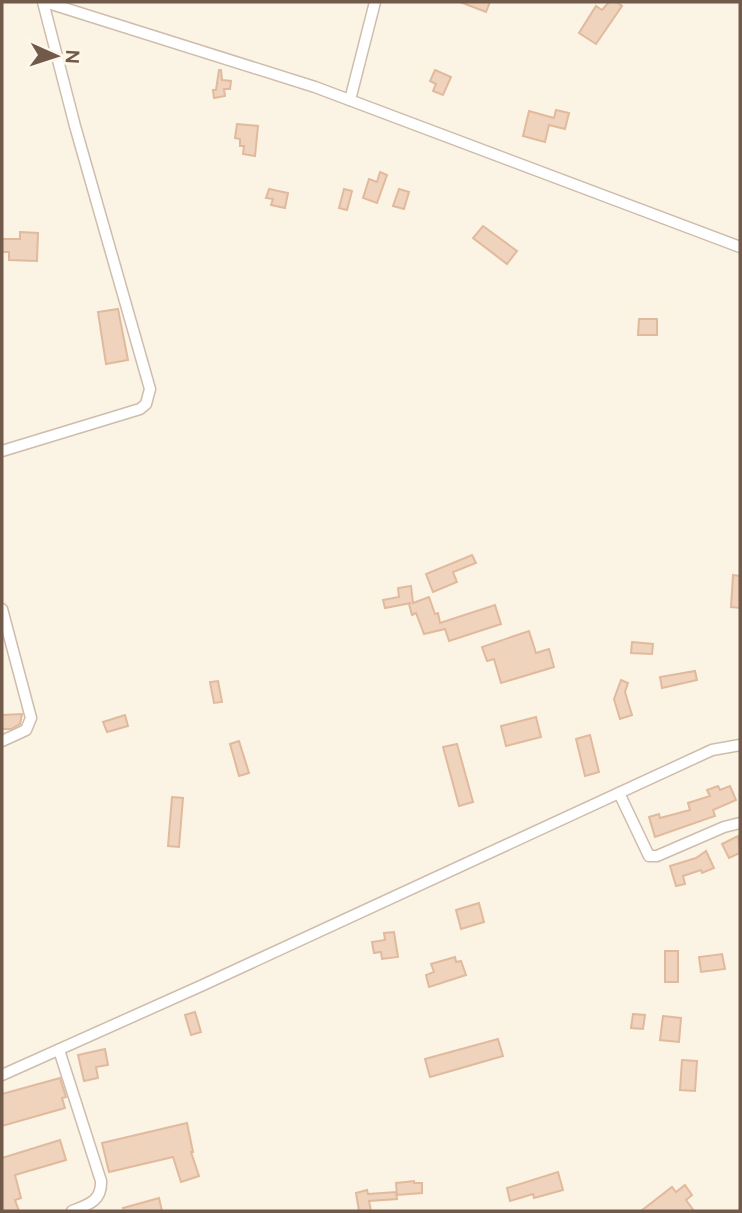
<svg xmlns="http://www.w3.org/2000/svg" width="742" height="1213" viewBox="0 0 742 1213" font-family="'DM Sans',sans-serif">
  <rect width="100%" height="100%" fill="#fbf3e3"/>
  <g fill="#efd3bc" stroke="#e1ba9d" stroke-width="2">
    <polygon points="460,2 490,2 486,12"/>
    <polygon points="609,2 617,2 622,6 596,44 579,33 596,6 602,10"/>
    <polygon points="219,70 221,70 222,80 231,81 230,89 224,89 225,96 214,98 213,90 216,90"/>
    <polygon points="435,70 451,77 443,95 433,91 436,84 430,81"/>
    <polygon points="556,110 569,113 565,129 549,125 545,142 523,136 529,111 554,118"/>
    <polygon points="237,124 258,126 255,156 243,154 244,146 240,146 240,139 235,138"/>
    <polygon points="380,172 387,175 377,203 363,198 369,179 377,182"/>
    <polygon points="269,189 288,193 285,208 271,205 273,199 266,198"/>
    <polygon points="344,189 352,191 347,210 339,208"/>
    <polygon points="399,189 409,192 404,209 393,206"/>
    <polygon points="483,226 517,251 507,264 473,238"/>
    <polygon points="20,232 38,233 37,261 9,260 9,252 2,252 2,239 20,239"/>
    <polygon points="118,309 128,360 106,364 98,312"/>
    <polygon points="639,319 657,319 657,335 638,335"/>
    <polygon points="472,555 476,563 453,572 457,582 433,592 426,574"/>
    <polygon points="733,575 740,576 740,608 731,607"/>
    <polygon points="411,586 413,603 429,597 435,614 438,613 440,623 495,605 501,624 449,641 445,629 424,634 416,613 412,615 409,604 411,603 385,608 383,600 399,597 398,588"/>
    <polygon points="529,631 536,653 549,649 554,667 501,683 494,659 487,661 482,647"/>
    <polygon points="632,642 653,644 652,654 631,653"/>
    <polygon points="695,671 697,680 662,688 660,677"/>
    <polygon points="621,680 628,683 625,692 632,715 620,719 614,699"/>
    <polygon points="218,681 222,702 214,703 210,682"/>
    <polygon points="22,714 20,724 11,729 2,729 2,715"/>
    <polygon points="125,715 128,726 107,732 103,722"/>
    <polygon points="536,717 541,737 506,746 501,726"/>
    <polygon points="590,735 599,772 585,776 576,739"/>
    <polygon points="239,741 249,773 239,776 230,744"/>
    <polygon points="457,744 473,802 459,806 443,747"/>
    <polygon points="718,786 720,790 730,786 736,800 713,810 715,816 655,837 649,817 659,814 660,818 690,810 688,803 710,796 707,790"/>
    <polygon points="172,797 183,798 179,847 168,846"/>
    <polygon points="738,836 740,853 729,858 722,844"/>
    <polygon points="706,851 714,868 702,873 701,870 683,876 685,884 676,886 670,866 696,858"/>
    <polygon points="479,903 484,922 461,929 456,910"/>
    <polygon points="394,932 398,957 382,959 381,952 374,953 372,942 385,940 384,933"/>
    <rect x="665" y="951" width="13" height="31"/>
    <polygon points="722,954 725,969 701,972 699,957"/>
    <polygon points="455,957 456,962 461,961 466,975 429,987 426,975 434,972 431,964"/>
    <polygon points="195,1012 201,1032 191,1035 185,1015"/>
    <polygon points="633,1014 645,1015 643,1029 631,1028"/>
    <polygon points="663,1016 681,1018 679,1042 660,1040"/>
    <polygon points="498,1039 503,1056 430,1077 425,1059"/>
    <polygon points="105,1049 108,1065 96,1067 98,1078 84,1081 78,1055"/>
    <polygon points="682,1060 697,1061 695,1091 680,1090"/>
    <polygon points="60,1078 66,1097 62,1098 65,1108 2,1126 2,1094"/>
    <polygon points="187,1123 193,1152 191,1152 199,1176 181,1182 173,1157 109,1172 102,1143"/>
    <polygon points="60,1140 66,1160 15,1175 21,1198 15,1200 19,1211 2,1211 2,1158"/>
    <polygon points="558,1172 563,1190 534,1198 533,1194 510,1201 507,1188"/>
    <polygon points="414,1181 414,1183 422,1183 422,1193 397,1195 396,1183"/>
    <polygon points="685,1185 692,1195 686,1200 694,1211 641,1211 672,1187 676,1192"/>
    <polygon points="367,1190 368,1194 396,1192 397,1199 369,1201 371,1211 359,1211 356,1193"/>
    <polygon points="159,1198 162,1211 124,1211 123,1208"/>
  </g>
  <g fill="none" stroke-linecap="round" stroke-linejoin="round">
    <defs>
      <g id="minor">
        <polyline points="45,2 315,87 740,247"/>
        <polyline points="350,100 375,2"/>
        <polyline points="2,451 140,409 146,404 150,389 75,126 43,2"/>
        <polyline points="2,609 31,718 26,730 2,741"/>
        <polyline points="619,793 649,856 657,856 724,827 740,823"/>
        <path d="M59,1050L101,1181C102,1201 88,1205 72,1211"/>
        <polyline points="2,1075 203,985 712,750 740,745"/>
      </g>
    </defs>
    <use href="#minor" stroke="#cebdad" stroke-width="13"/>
    <use href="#minor" stroke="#fff" stroke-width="10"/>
  </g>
  <rect width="742" height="1213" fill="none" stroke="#725a4a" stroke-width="7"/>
  <g transform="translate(56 56) rotate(93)" stroke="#fef7e9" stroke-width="5" paint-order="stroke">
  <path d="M0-5L12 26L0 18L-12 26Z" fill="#725a4a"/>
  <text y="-10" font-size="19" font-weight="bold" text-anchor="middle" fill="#725a4a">N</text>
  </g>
</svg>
